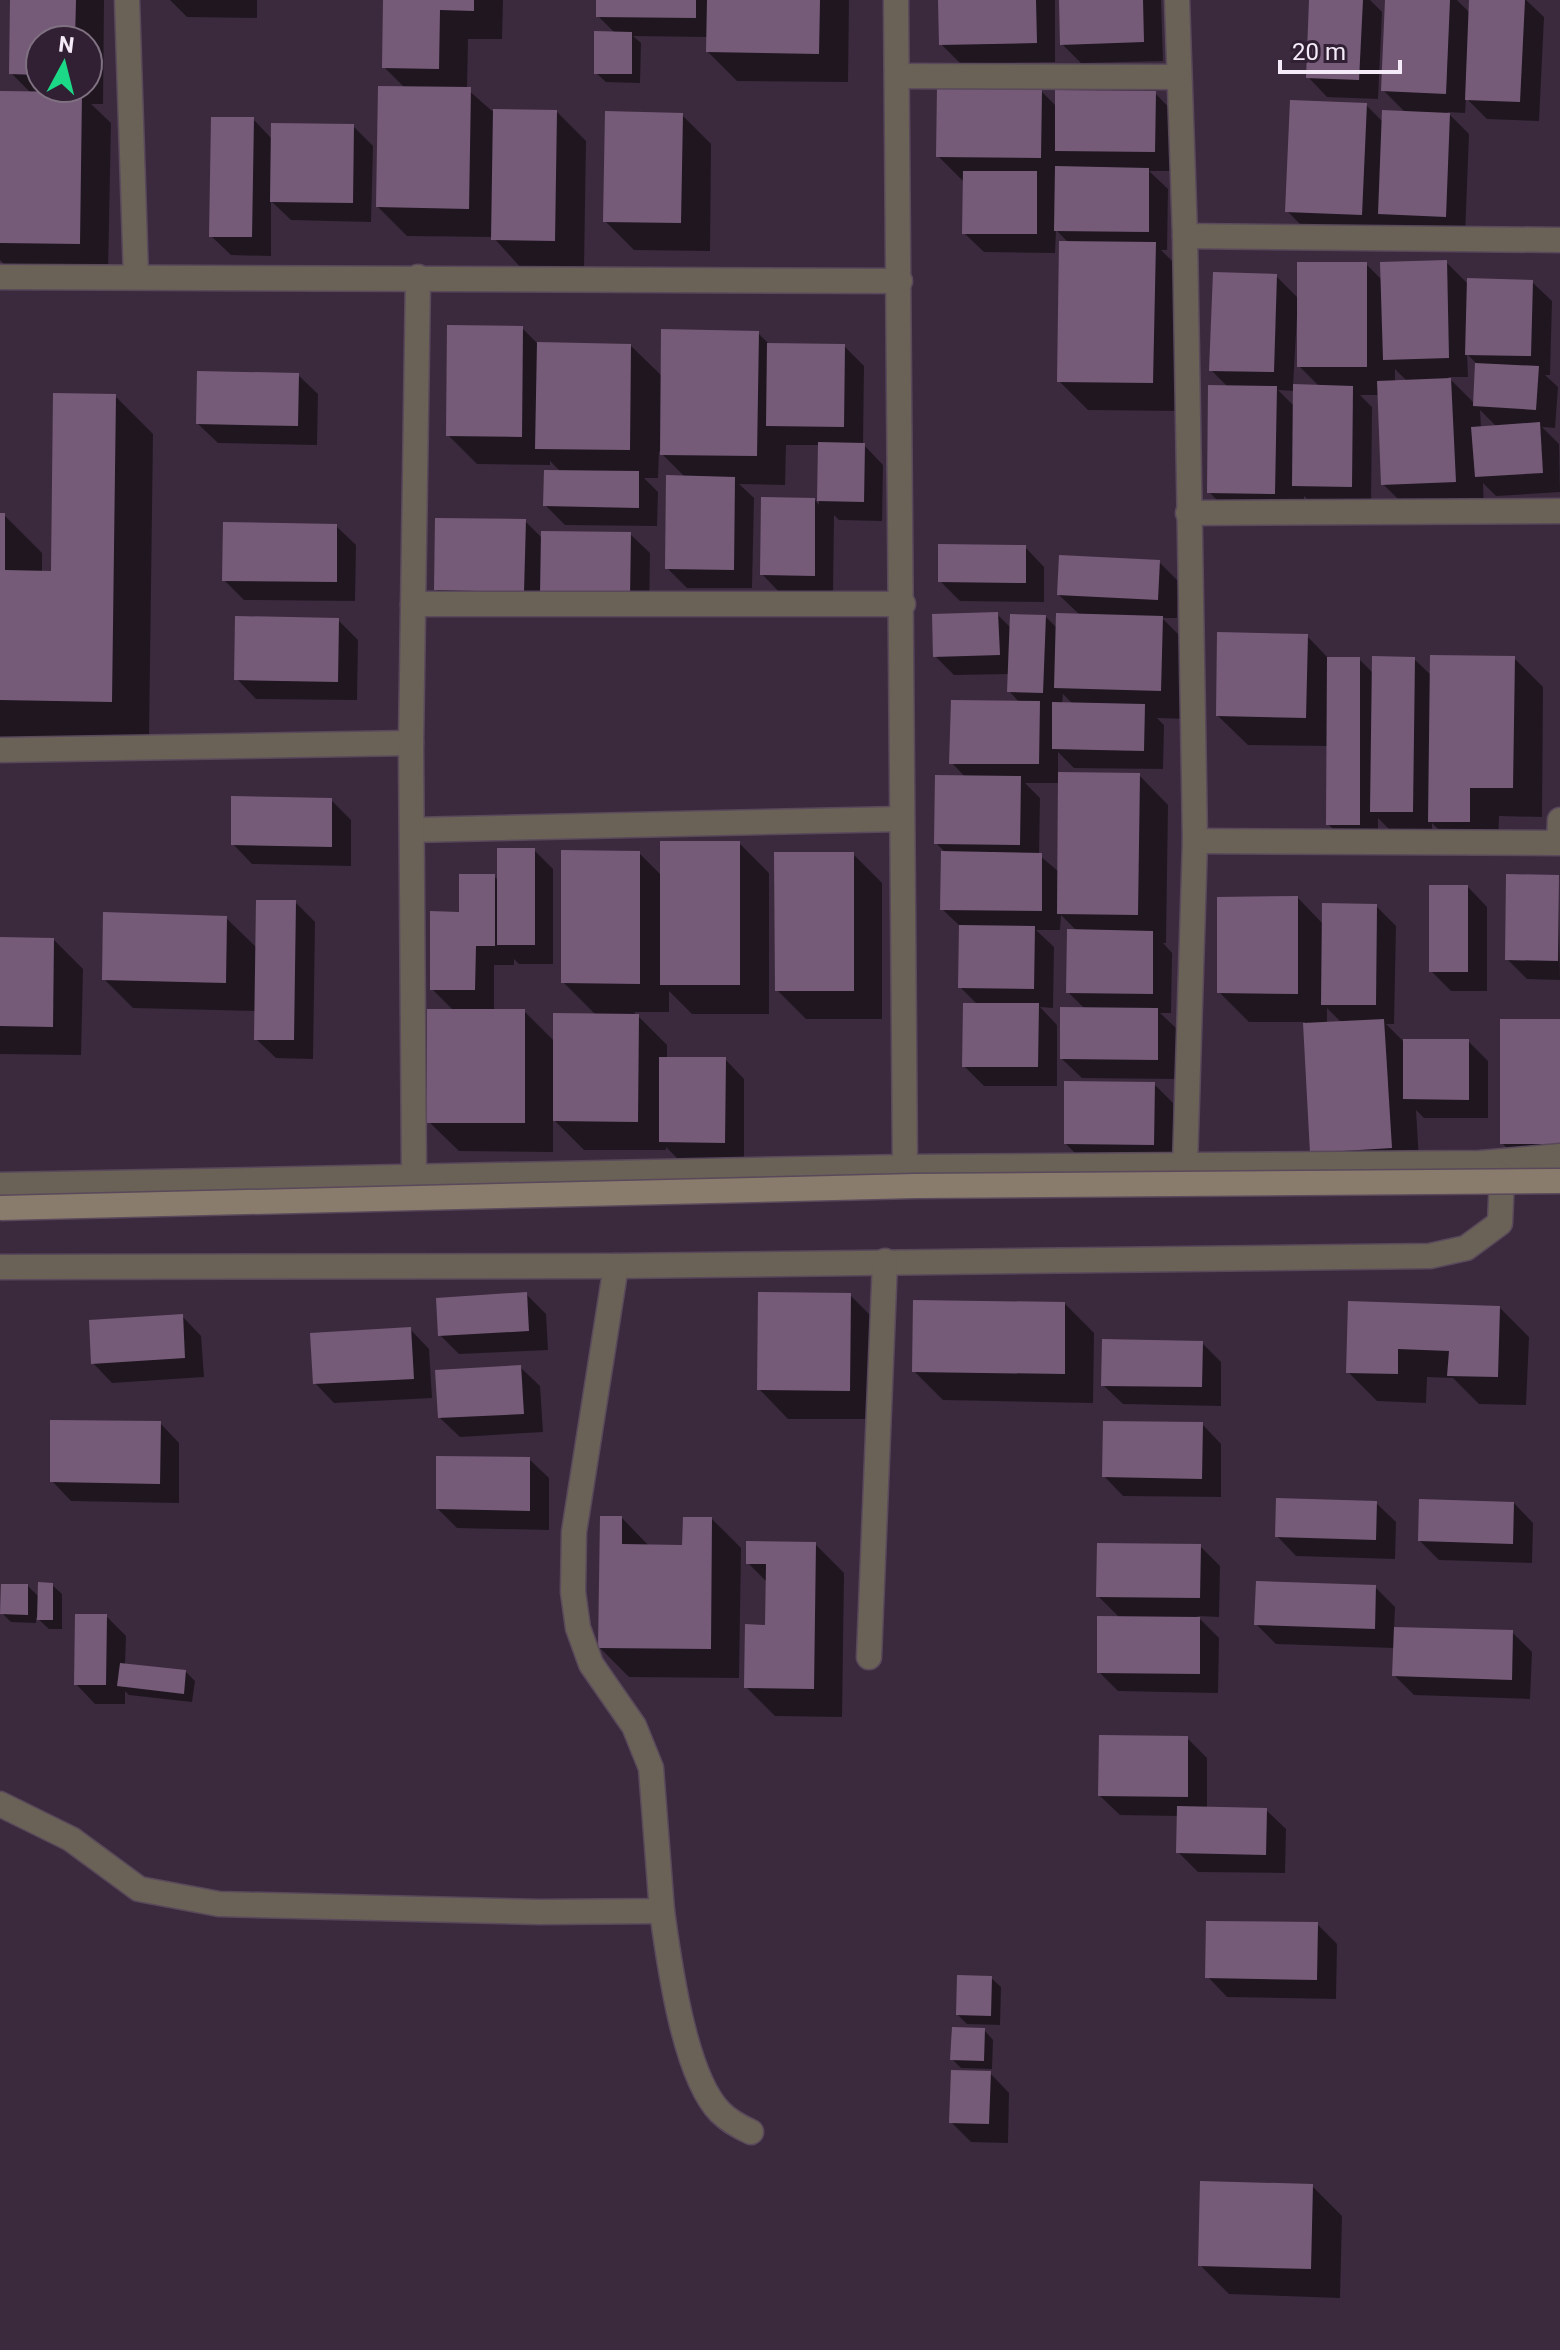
<svg xmlns="http://www.w3.org/2000/svg" width="1560" height="2350" viewBox="0 0 1560 2350" font-family="Roboto,sans-serif">
  <rect width="100%" height="100%" fill="#3b2a3d"/>
  <g fill="#0007" fill-rule="evenodd">
    <path d="M12,0H104L103,104H91L111,123L108,273L11,271L0,260V93H31L11,73ZM40,40H88V88H40Z"/>
    <polygon points="170,0 257,0 257,18 187,17"/>
    <polygon points="385,0 503,0 502,39 468,39 467,89 492,111 557,112 586,141 584,269 522,269 493,237 407,236 378,207 405,88 384,67"/>
    <polygon points="598,0 849,0 848,82 737,81 708,52 708,37 633,36 641,43 640,83 606,82 596,73 616,34 598,16"/>
    <polygon points="940,0 1055,0 1055,62 960,63 941,44"/>
    <polygon points="1061,0 1161,0 1163,61 1081,63 1062,44"/>
    <polygon points="1311,0 1370,0 1382,12 1378,99 1327,97 1308,77"/>
    <polygon points="1387,0 1457,0 1471,14 1471,0 1526,0 1544,17 1539,121 1487,119 1466,98 1465,113 1447,112 1469,134 1465,236 1399,233 1392,225 1391,243 1316,240 1287,211 1366,105 1384,123 1406,113 1383,90"/>
    <polygon points="1041,91 1057,107 1155,93 1174,113 1174,171 1149,171 1168,189 1167,250 1161,250 1184,273 1182,411 1088,410 1059,381 1069,243 1056,230 1055,253 984,252 964,233 965,183 938,156"/>
    <polygon points="682,115 711,144 710,251 634,250 605,221"/>
    <polygon points="253,119 272,139 353,126 373,146 371,222 291,220 271,201 271,256 231,255 211,236"/>
    <path d="M1446,262L1469,285L1532,282L1552,301L1550,375H1545L1558,387L1555,428L1542,427L1559,444L1560,492L1496,496L1483,483L1484,510L1412,513L1383,484L1380,395H1360L1372,407L1371,506L1313,505L1304,496L1303,522L1238,521L1209,492L1229,388L1211,370L1276,276L1298,298L1293,386L1320,387L1299,366L1366,264L1383,281ZM1467,354L1477,364L1475,404L1448,377H1468ZM1395,369L1407,381L1395,382ZM1278,390L1295,391V407ZM1480,410L1497,427L1481,428Z"/>
    <polygon points="522,328 538,344 631,346 663,377 758,333 770,345 844,346 864,366 863,444 883,465 882,521 839,520 834,515 833,594 781,594 762,574 815,500 819,505 820,445 786,445 785,485 739,484 754,498 752,588 687,588 667,568 686,478 659,451 658,478 644,478 658,492 657,526 565,525 545,505 561,472 550,461 550,465 477,464 448,435"/>
    <polygon points="298,375 318,394 317,445 218,443 198,424"/>
    <polygon points="115,396 153,434 149,739 0,737 0,514 4,515 42,553 42,572 53,573"/>
    <polygon points="525,521 543,539 630,534 650,553 649,615 455,609 436,589"/>
    <polygon points="336,526 356,545 355,601 244,600 224,580"/>
    <polygon points="1025,547 1044,567 1044,602 960,601 940,581"/>
    <path d="M1159,562L1178,581L1177,618H1162L1191,647L1190,719L1157,718L1164,725L1163,769L1074,768L1058,752V774L1139,775L1168,805L1166,943H1163L1172,953L1171,1013H1160L1177,1029V1079L1082,1078L1062,1059L1085,1009L1068,992L1077,931L1061,915L1060,930H1036L1054,947L1053,1008L1040,1007L1057,1025V1086H984L964,1066L978,1005L960,987L961,927L942,909L946,853L936,843L966,778L952,763L1020,703L1009,691L1010,674L954,675L935,656L997,614L1011,628L1046,617L1058,629L1080,615L1059,595ZM1063,694L1074,705L1062,704ZM1025,783H1060L1059,872L1039,855L1040,798Z"/>
    <polygon points="338,620 358,640 357,700 256,699 237,679"/>
    <polygon points="1307,636 1329,659 1359,659 1373,673 1414,659 1432,676 1514,658 1543,687 1542,817 1499,816 1498,850 1459,850 1432,823 1432,831 1391,831 1378,818 1378,844 1348,844 1328,824 1328,746 1248,745 1218,716"/>
    <polygon points="331,800 351,820 351,866 252,864 233,844"/>
    <polygon points="739,843 769,873 769,1014 692,1014 669,991 669,1012 634,1012 667,1045 667,1059 725,1059 744,1079 744,1161 680,1161 666,1147 666,1150 584,1150 553,1119 553,1152 459,1151 429,1122 454,1011 432,989 461,914 494,876 499,881 534,850 553,869 553,964 519,964 514,959 514,965 494,965 494,1011 524,1011 555,1042 596,1015 563,982 639,853 662,876"/>
    <polygon points="853,854 882,883 882,1019 806,1019 777,990"/>
    <polygon points="1558,877 1560,980 1527,979 1507,959"/>
    <polygon points="1468,887 1487,907 1487,991 1451,991 1431,971"/>
    <path d="M1298,898L1323,924L1376,906L1396,926L1394,1024H1386L1403,1041H1468L1488,1061V1118H1424L1416,1110L1420,1177L1312,1152L1305,1022H1249L1219,992ZM1327,1008L1342,1023L1327,1024Z"/>
    <polygon points="295,902 315,922 313,1059 276,1058 256,1039 257,1011 133,1008 104,979 226,918 258,949"/>
    <polygon points="0,939 54,940 83,969 81,1055 0,1054"/>
    <polygon points="1560,1021 1560,1173 1531,1173 1502,1143"/>
    <polygon points="1154,1084 1173,1103 1173,1164 1085,1163 1066,1144"/>
    <polygon points="526,1294 546,1314 548,1350 459,1354 440,1335"/>
    <polygon points="850,1295 879,1324 878,1419 788,1419 759,1389"/>
    <polygon points="1350,1303 1500,1308 1529,1337 1526,1405 1479,1404 1453,1378 1427,1377 1426,1403 1377,1401 1348,1372"/>
    <polygon points="1065,1304 1094,1333 1093,1403 943,1400 914,1371"/>
    <polygon points="182,1316 201,1336 204,1377 112,1383 93,1363"/>
    <polygon points="410,1329 429,1349 432,1398 334,1403 315,1383"/>
    <polygon points="1202,1343 1221,1362 1221,1406 1123,1404 1103,1385"/>
    <polygon points="520,1367 540,1386 543,1432 460,1437 440,1418"/>
    <polygon points="160,1423 179,1443 179,1503 71,1501 52,1481"/>
    <polygon points="1202,1424 1221,1444 1221,1497 1123,1496 1104,1476"/>
    <polygon points="529,1459 549,1478 549,1530 457,1528 438,1509"/>
    <polygon points="1376,1503 1396,1522 1395,1559 1296,1556 1277,1536"/>
    <polygon points="1514,1503 1533,1523 1532,1563 1439,1560 1420,1541"/>
    <polygon points="622,1518 650,1547 684,1547 712,1519 741,1548 739,1678 629,1677 600,1648"/>
    <polygon points="815,1544 844,1573 842,1717 775,1716 746,1687 767,1627 767,1582 748,1563"/>
    <polygon points="1200,1546 1220,1566 1219,1617 1197,1616 1219,1638 1218,1693 1118,1691 1099,1672 1120,1618 1098,1596"/>
    <polygon points="52,1585 62,1594 62,1629 49,1629 36,1617 36,1623 11,1622 2,1613 28,1586 40,1598"/>
    <polygon points="1375,1587 1395,1607 1394,1629 1512,1632 1532,1652 1530,1699 1414,1695 1394,1675 1395,1648 1276,1644 1257,1625"/>
    <polygon points="106,1616 126,1636 125,1665 186,1672 195,1681 192,1702 129,1695 125,1691 125,1704 95,1704 76,1684"/>
    <polygon points="1187,1738 1207,1758 1207,1809 1266,1810 1286,1829 1285,1873 1198,1872 1178,1852 1179,1816 1120,1815 1100,1796"/>
    <polygon points="1317,1924 1337,1944 1336,1999 1227,1997 1208,1977"/>
    <polygon points="991,1978 1001,1987 1000,2025 967,2024 958,2015"/>
    <polygon points="984,2030 993,2040 992,2069 961,2068 952,2059"/>
    <polygon points="990,2073 1009,2093 1008,2143 971,2142 951,2122"/>
    <polygon points="1312,2186 1342,2216 1340,2298 1229,2294 1200,2265"/>
  </g>
  <g fill="#765b79">
    <polygon points="10,0 76,0 75,40 40,40 40,75 9,74"/>
    <polygon points="383,0 474,0 474,11 440,10 439,69 382,68"/>
    <polygon points="596,0 696,0 696,18 596,17"/>
    <polygon points="707,0 820,0 819,54 706,52"/>
    <polygon points="938,0 1036,0 1037,43 939,45"/>
    <polygon points="1059,0 1143,0 1144,42 1060,45"/>
    <polygon points="1309,0 1363,0 1359,80 1306,78"/>
    <polygon points="1385,0 1450,0 1446,94 1381,91"/>
    <polygon points="1469,0 1525,0 1520,102 1465,100"/>
    <polygon points="594,31 632,32 632,74 594,74"/>
    <polygon points="378,86 471,87 469,209 376,207"/>
    <polygon points="937,87 1042,89 1041,158 936,157"/>
    <polygon points="1055,90 1156,91 1155,152 1055,151"/>
    <polygon points="0,91 82,92 80,244 0,243"/>
    <polygon points="1290,100 1367,103 1362,215 1285,212"/>
    <polygon points="493,109 557,110 555,241 491,240"/>
    <polygon points="1382,110 1450,113 1446,217 1378,214"/>
    <polygon points="605,111 683,113 681,223 603,222"/>
    <polygon points="211,117 254,117 252,237 209,237"/>
    <polygon points="271,123 354,124 353,203 270,202"/>
    <polygon points="1055,166 1149,168 1149,232 1054,231"/>
    <polygon points="963,171 1037,171 1037,234 962,234"/>
    <polygon points="1059,241 1156,242 1153,383 1057,382"/>
    <polygon points="1447,260 1449,358 1383,360 1380,262"/>
    <rect x="1297" y="262" width="70" height="105"/>
    <polygon points="1213,272 1277,274 1274,372 1209,371"/>
    <polygon points="1467,278 1533,280 1531,356 1465,355"/>
    <polygon points="447,325 523,326 522,437 446,436"/>
    <polygon points="661,329 759,331 757,456 660,455"/>
    <polygon points="537,342 631,344 630,450 535,449"/>
    <polygon points="767,343 845,344 844,427 766,426"/>
    <polygon points="1475,363 1539,366 1536,410 1473,406"/>
    <polygon points="197,371 299,373 298,426 196,424"/>
    <polygon points="1451,378 1456,482 1381,485 1377,381"/>
    <polygon points="1293,384 1353,386 1352,487 1292,486"/>
    <polygon points="1208,385 1277,386 1275,494 1207,493"/>
    <polygon points="53,393 116,394 112,702 0,700 0,513 5,513 5,570 51,571"/>
    <polygon points="1540,422 1543,473 1475,477 1471,427"/>
    <polygon points="818,442 865,443 864,502 817,501"/>
    <polygon points="544,470 639,471 639,508 543,506"/>
    <polygon points="666,475 735,477 734,570 665,569"/>
    <polygon points="761,497 815,498 815,576 760,575"/>
    <polygon points="435,518 526,519 524,592 434,590"/>
    <polygon points="223,522 337,524 337,582 222,581"/>
    <polygon points="541,531 631,532 630,597 540,595"/>
    <polygon points="938,544 1026,545 1026,583 938,582"/>
    <polygon points="1059,555 1160,560 1158,600 1057,595"/>
    <polygon points="998,612 1000,655 933,657 932,614"/>
    <polygon points="1056,613 1163,616 1161,691 1054,688"/>
    <polygon points="1010,614 1046,615 1043,693 1007,692"/>
    <polygon points="235,616 339,618 338,682 234,680"/>
    <polygon points="1217,632 1308,634 1306,718 1216,716"/>
    <polygon points="1430,655 1515,656 1513,788 1470,788 1470,822 1428,822"/>
    <polygon points="1372,656 1415,657 1413,812 1370,812"/>
    <polygon points="1327,657 1360,657 1360,825 1326,825"/>
    <polygon points="951,700 1040,701 1039,764 949,764"/>
    <polygon points="1052,702 1145,704 1144,751 1052,749"/>
    <polygon points="1058,772 1140,773 1138,915 1057,914"/>
    <polygon points="935,775 1021,776 1020,845 934,844"/>
    <polygon points="231,796 332,798 332,847 231,845"/>
    <rect x="660" y="841" width="80" height="144"/>
    <rect x="497" y="848" width="38" height="97"/>
    <polygon points="561,850 640,851 640,984 561,983"/>
    <polygon points="941,851 1042,853 1042,911 940,910"/>
    <polygon points="774,852 854,852 854,991 775,991"/>
    <polygon points="459,874 495,874 495,946 476,946 475,990 430,990 430,911 459,912"/>
    <polygon points="1506,874 1559,875 1558,961 1505,960"/>
    <rect x="1429" y="885" width="39" height="87"/>
    <polygon points="1298,896 1298,994 1217,993 1217,897"/>
    <polygon points="256,900 296,900 294,1040 254,1040"/>
    <polygon points="1322,903 1377,904 1376,1005 1321,1005"/>
    <polygon points="103,912 227,916 226,983 102,980"/>
    <polygon points="959,925 1035,926 1034,989 958,988"/>
    <polygon points="1067,929 1153,931 1153,994 1066,993"/>
    <polygon points="0,937 54,938 53,1027 0,1026"/>
    <polygon points="963,1003 1039,1003 1038,1067 962,1067"/>
    <polygon points="1060,1007 1158,1008 1158,1060 1060,1059"/>
    <rect x="427" y="1009" width="98" height="114"/>
    <polygon points="553,1013 639,1014 638,1122 553,1121"/>
    <polygon points="1384,1019 1392,1148 1310,1153 1303,1023"/>
    <rect x="1500" y="1019" width="60" height="125"/>
    <polygon points="1403,1039 1469,1039 1469,1100 1403,1099"/>
    <polygon points="659,1057 726,1057 725,1143 659,1142"/>
    <polygon points="1064,1081 1155,1082 1154,1145 1064,1144"/>
    <polygon points="527,1292 529,1331 438,1336 436,1298"/>
    <polygon points="758,1292 851,1293 850,1391 757,1390"/>
    <polygon points="913,1300 1065,1302 1065,1374 912,1372"/>
    <polygon points="1348,1301 1500,1306 1498,1377 1447,1376 1449,1351 1398,1349 1398,1374 1346,1373"/>
    <polygon points="183,1314 185,1358 91,1364 89,1320"/>
    <polygon points="411,1327 414,1379 313,1384 310,1333"/>
    <polygon points="1102,1339 1203,1341 1202,1387 1101,1386"/>
    <polygon points="521,1365 524,1414 438,1418 435,1370"/>
    <polygon points="50,1420 161,1421 160,1484 50,1482"/>
    <polygon points="1103,1421 1203,1422 1202,1479 1102,1477"/>
    <polygon points="436,1456 530,1457 530,1511 436,1509"/>
    <polygon points="1276,1498 1377,1501 1376,1540 1275,1537"/>
    <polygon points="1419,1499 1514,1502 1513,1544 1418,1541"/>
    <polygon points="600,1516 622,1516 622,1544 682,1545 683,1517 712,1517 711,1649 598,1648"/>
    <polygon points="746,1541 816,1542 814,1689 744,1688 745,1624 765,1625 766,1564 746,1564"/>
    <polygon points="1097,1543 1201,1544 1200,1598 1096,1597"/>
    <polygon points="1256,1581 1376,1585 1375,1629 1254,1625"/>
    <polygon points="38,1582 53,1583 53,1620 37,1620"/>
    <polygon points="1,1584 28,1584 28,1615 0,1614"/>
    <polygon points="75,1614 107,1614 106,1685 74,1685"/>
    <polygon points="1097,1616 1200,1617 1200,1674 1097,1673"/>
    <polygon points="1394,1627 1513,1630 1512,1680 1392,1676"/>
    <polygon points="120,1663 186,1670 184,1694 117,1686"/>
    <polygon points="1099,1735 1188,1736 1188,1797 1098,1796"/>
    <polygon points="1177,1806 1267,1808 1266,1855 1176,1853"/>
    <polygon points="1206,1921 1318,1922 1317,1980 1205,1978"/>
    <polygon points="957,1975 992,1976 991,2016 956,2015"/>
    <polygon points="952,2027 985,2028 984,2061 950,2060"/>
    <polygon points="951,2070 991,2071 989,2124 949,2123"/>
    <polygon points="1200,2181 1313,2184 1311,2269 1198,2266"/>
  </g>
  <g fill="none" stroke-linecap="round" stroke-linejoin="round">
    <defs>
      <g id="street">
        <polyline points="127,0 136,277"/>
        <polyline points="896,0 905,1167"/>
        <polyline points="1177,0 1185,236 1195,841 1185,1165"/>
        <polyline points="897,76 1178,77"/>
        <polyline points="1185,236 1560,240"/>
        <polyline points="0,277 900,281"/>
        <polyline points="1188,513 1560,511"/>
        <polyline points="413,604 903,604"/>
        <polyline points="0,750 411,743"/>
        <polyline points="413,830 900,819"/>
        <polyline points="1195,841 1559,843 1560,820"/>
        <polyline points="414,1176 411,743 418,277"/>
        <polyline points="0,1185 905,1167 1481,1163 1560,1156"/>
        <polyline points="0,1267 616,1266 1430,1256 1466,1248 1500,1223 1502,1177 1481,1163"/>
        <polyline points="869,1657 885,1261"/>
        <polyline points="0,1804 71,1839 139,1889 219,1904 540,1912 662,1911 651,1768 634,1726 591,1664 578,1628 573,1592 574,1532 616,1266"/>
        <path d="M662,1911C669,1962 684,2075 720,2112C729,2121 740,2127 751,2132"/>
      </g>
    </defs>
    <use href="#street" stroke="#59495b" stroke-width="27"/>
    <use href="#street" stroke="#6a6157" stroke-width="24"/>
    <defs>
      <polyline id="secondary-bridge" points="0,1208 915,1186 1560,1181"/>
    </defs>
    <use href="#secondary-bridge" stroke="#59495b" stroke-width="27" stroke-linecap="butt"/>
    <use href="#secondary-bridge" stroke="#8a7c6c" stroke-width="24"/>
  </g>
  <g transform="translate(64 64) rotate(7)"><circle r="38" fill="#312033" stroke="#7f7181" stroke-width="2"/>
  <path d="M0-6L14 30L0 20L-14 30Z" fill="#1cd988"/>
  <text y="-12" font-size="22" font-weight="bold" text-anchor="middle" fill="#f5eaf7">N</text>
  </g>
  <path d="M1280 60v12h120v-12" fill="none" stroke="#f5eaf7" stroke-width="4"/>
  <text x="1292" y="60" font-size="24" fill="#f5eaf7" stroke="#312033" stroke-width="6" paint-order="stroke">20 m</text>
</svg>
